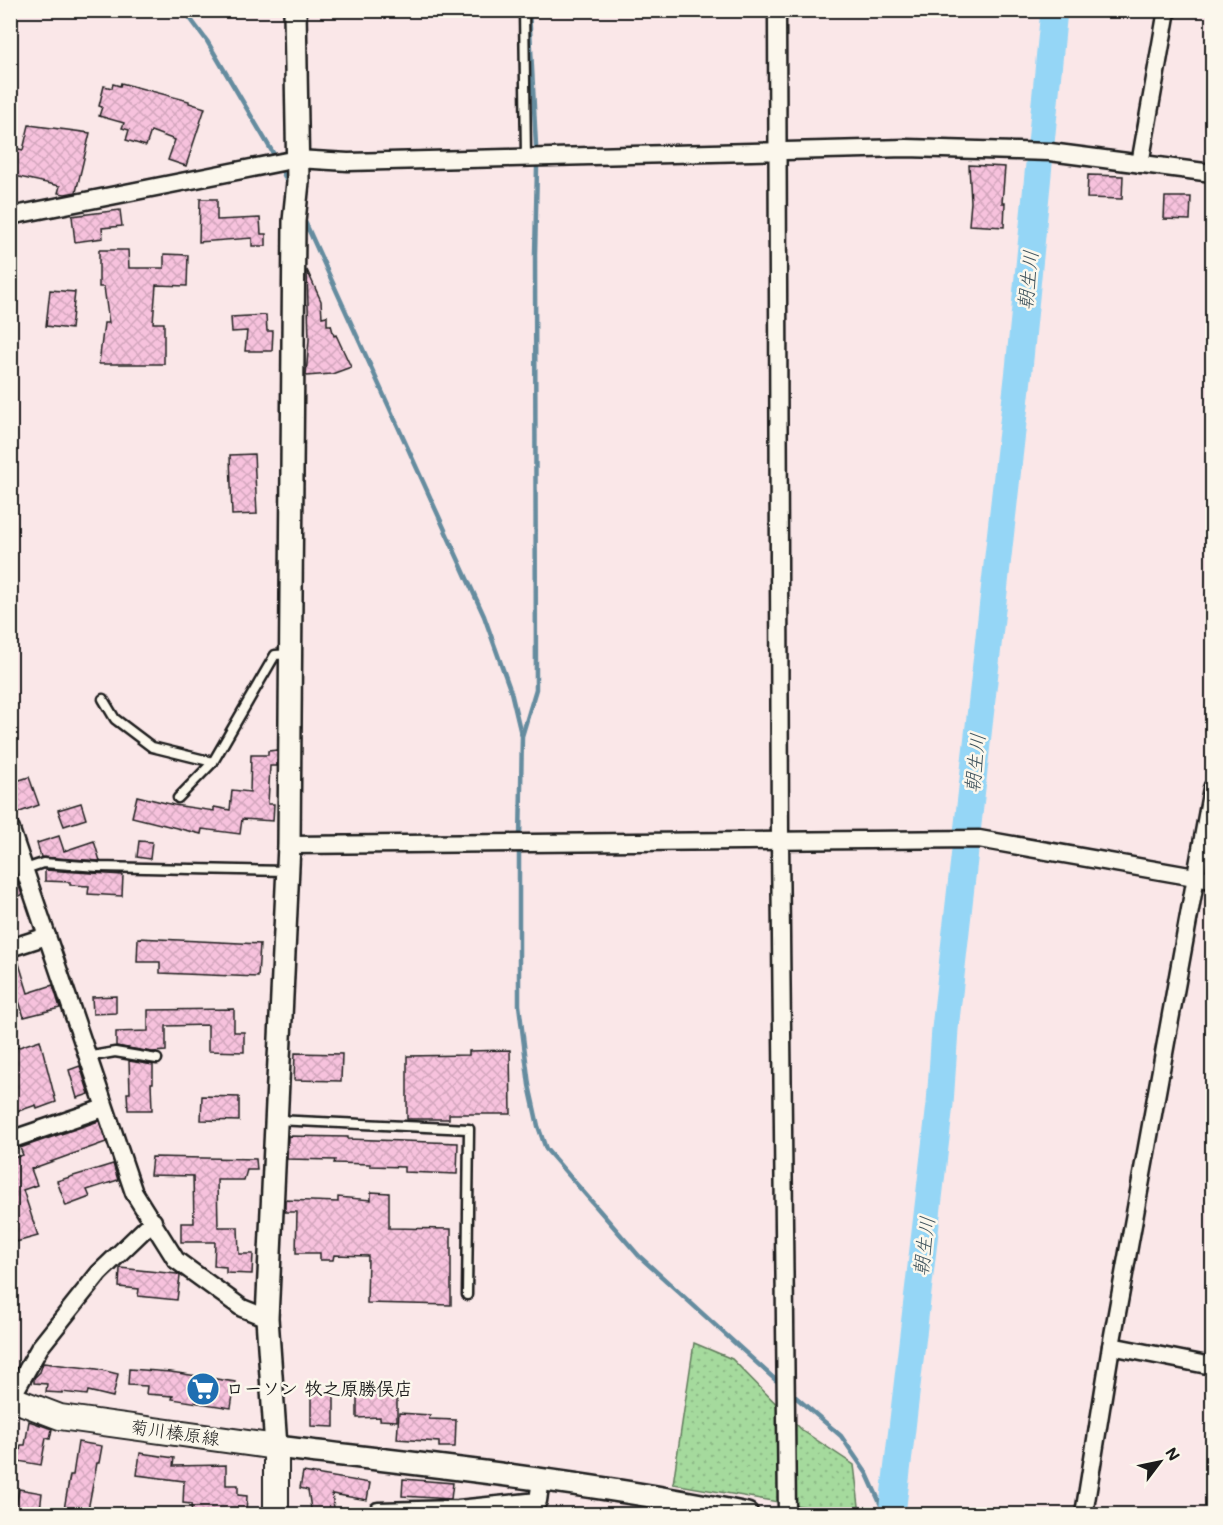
<svg xmlns="http://www.w3.org/2000/svg" width="1223" height="1525" viewBox="0 0 1223 1525" font-family="Mali,'Klee One',sans-serif">
  <defs>
    <pattern id="grass-dots" width="8" height="8" patternUnits="userSpaceOnUse" patternTransform="scale(1.5)"><rect width="8" height="8" fill="#a5da9d"/><path d="M2 2h.1M6 6h.1" fill="none" stroke="#8dba87" stroke-width="1.8" stroke-linecap="round"/></pattern>
    <pattern id="building-cross-hatch" width="8" height="8" patternUnits="userSpaceOnUse" patternTransform="scale(1.5)"><rect width="8" height="8" fill="#f7c2dd"/><path d="M0 0l8 8M0 8l8-8" fill="none" stroke="#d3a6bd"/></pattern>
  </defs>
  <rect width="100%" height="100%" fill="#fae7e8"/>
  <filter id="ink" filterUnits="userSpaceOnUse"><feTurbulence type="fractalNoise" baseFrequency=".0167" numOctaves="2"/><feDisplacementMap in="SourceGraphic" scale="12" xChannelSelector="R" yChannelSelector="G"/><feConvolveMatrix kernelMatrix="1 2 1 2 8 2 1 2 1" color-interpolation-filters="sRGB"/></filter>
  <g filter="url(#ink)">
    <polygon fill="url(#grass-dots)" stroke="#607b5c" stroke-width="1.5" points="694,1343 732,1359 803,1431 854,1465 860,1514 848,1514 673,1484"/>
    <g fill="none" stroke-linecap="round" stroke-linejoin="round">
      <g stroke="#658c9f" stroke-width="4.5">
        <polyline points="184,10 207,41 276,158"/>
        <polyline points="529,10 536,146"/>
        <polyline points="280,166 290,188"/>
        <polyline points="302,215 484,616 511,692 521,734"/>
        <polyline points="520,839 522,736 536,689 535,254 537,168"/>
        <polyline points="519,848 519,1005 529,1085 538,1126 546,1149 639,1256 780,1384"/>
        <polyline points="791,1393 841,1436 867,1474 885,1514"/>
      </g>
      <polyline stroke="#95d6f6" stroke-width="27" points="892,1514 940,1104 945,1029 1019,369 1054,10"/>
    </g>
    <g fill="url(#building-cross-hatch)" stroke="#1c1c1c" stroke-width="1.5">
      <polygon points="121,83 189,101 189,103 205,108 186,166 168,160 175,140 151,131 146,146 126,140 129,130 122,128 124,123 99,116 102,107 99,106 104,86 112,88 113,84 120,86"/>
      <polygon points="29,125 90,133 76,192 65,194 58,193 60,186 10,175 15,148 23,150"/>
      <polygon points="969,165 1005,167 1002,203 1005,203 1004,227 969,225 971,202"/>
      <polygon points="1088,175 1123,176 1122,199 1087,198"/>
      <polygon points="1165,197 1191,197 1190,220 1164,219"/>
      <polygon points="200,199 217,199 217,220 260,218 261,234 266,234 266,246 252,246 252,238 199,242"/>
      <polygon points="120,210 122,226 102,228 103,238 75,242 72,216"/>
      <polygon points="99,250 128,250 129,268 164,268 164,254 188,255 187,286 156,285 153,323 164,323 164,364 99,364 104,323 109,323 104,287 99,287"/>
      <polygon points="307,270 321,301 322,317 327,316 327,325 331,325 334,336 336,335 351,367 332,374 306,376 309,340"/>
      <polygon points="50,290 75,292 71,329 46,326"/>
      <polygon points="266,315 267,331 273,331 272,351 245,351 247,331 232,332 231,317"/>
      <polygon points="254,454 257,514 232,515 230,455"/>
      <polygon points="277,750 277,766 270,766 268,804 274,804 273,821 242,819 240,834 202,829 201,834 132,817 137,796 174,805 214,811 214,807 230,810 232,790 250,792 251,755 268,755 268,751"/>
      <polygon points="29,777 39,805 17,813 10,792 10,783"/>
      <polygon points="81,803 86,819 64,826 58,810"/>
      <polygon points="59,836 64,851 94,841 100,861 41,857 37,843"/>
      <polygon points="139,841 152,842 150,859 137,857"/>
      <polygon points="10,861 22,895 10,898"/>
      <polygon points="45,870 123,875 122,896 88,894 89,886 70,885 70,882 45,881"/>
      <polygon points="138,938 260,944 258,977 160,973 160,962 137,962"/>
      <polygon points="17,957 28,993 53,985 60,1008 24,1017 19,1001 10,1004 10,958"/>
      <polygon points="116,996 116,1013 93,1014 92,997"/>
      <polygon points="234,1009 234,1032 244,1032 244,1052 208,1051 208,1025 166,1026 166,1051 152,1052 116,1046 116,1032 148,1031 148,1010"/>
      <polygon points="40,1040 56,1102 37,1109 36,1105 10,1114 10,1050"/>
      <polygon points="510,1050 511,1114 449,1114 449,1119 407,1119 407,1056 469,1055 469,1051"/>
      <polygon points="295,1053 342,1054 341,1081 294,1080"/>
      <polygon points="129,1061 153,1065 153,1083 151,1083 152,1110 128,1110 127,1093 130,1093"/>
      <polygon points="80,1066 89,1094 77,1098 69,1070"/>
      <polygon points="202,1096 239,1097 239,1121 201,1120"/>
      <polygon points="99,1121 106,1142 31,1169 37,1185 23,1190 38,1236 16,1242 11,1224 17,1223 10,1202 10,1159 23,1155 20,1148"/>
      <polygon points="288,1136 348,1137 348,1139 458,1143 457,1174 404,1172 404,1167 370,1166 370,1164 334,1163 335,1160 287,1159"/>
      <polygon points="152,1157 256,1159 257,1170 247,1170 244,1180 217,1180 218,1227 238,1227 239,1254 253,1254 252,1274 226,1273 226,1267 214,1266 215,1242 181,1242 181,1223 194,1223 193,1176 150,1175"/>
      <polygon points="113,1164 118,1180 87,1190 90,1197 66,1206 57,1181"/>
      <polygon points="371,1192 389,1193 389,1228 451,1229 451,1305 367,1303 368,1256 334,1255 333,1260 320,1260 320,1253 296,1253 297,1212 285,1212 285,1200 338,1202 338,1197 371,1200"/>
      <polygon points="120,1268 177,1274 180,1276 177,1300 138,1296 139,1289 119,1287"/>
      <polygon points="43,1363 97,1369 118,1374 113,1397 88,1391 87,1395 62,1392 62,1393 46,1392 47,1384 34,1383 34,1378 40,1372"/>
      <polygon points="129,1369 171,1372 235,1382 231,1408 172,1399 173,1396 146,1394 147,1386 128,1385"/>
      <polygon points="311,1392 334,1393 334,1427 311,1426"/>
      <polygon points="357,1392 397,1393 397,1421 380,1420 380,1417 357,1418"/>
      <polygon points="399,1413 430,1415 429,1419 456,1420 455,1447 439,1447 439,1442 397,1439"/>
      <polygon points="29,1421 52,1429 50,1439 46,1438 41,1465 18,1461 21,1445 25,1445"/>
      <polygon points="78,1442 102,1446 99,1463 97,1463 87,1515 63,1515 70,1475 73,1475"/>
      <polygon points="140,1453 174,1458 173,1466 226,1465 226,1485 238,1485 238,1495 247,1496 246,1515 192,1515 191,1504 183,1503 184,1481 137,1475"/>
      <polygon points="303,1472 370,1483 367,1500 332,1494 335,1515 312,1515 308,1490 300,1488"/>
      <polygon points="403,1479 453,1483 451,1499 402,1496"/>
      <polygon points="19,1489 42,1493 40,1510 16,1506"/>
    </g>
    <g fill="none" stroke-linecap="round" stroke-linejoin="round">
      <defs>
        <g id="service">
          <polyline points="524,10 526,156"/>
          <polyline points="103,699 115,719 152,747 213,762"/>
          <polyline points="178,798 213,762 275,655 290,654"/>
          <polyline points="25,869 43,863 98,867 288,871"/>
          <polyline points="87,1057 115,1052 157,1059"/>
          <polyline points="276,1120 469,1129 467,1295"/>
        </g>
        <g id="minor">
          <polyline points="777,10 780,840 787,1514"/>
          <polyline points="1140,164 1167,10"/>
          <polyline points="10,216 297,159 348,162 906,148 1050,152 1212,173"/>
          <polyline points="10,827 134,1193 176,1260 242,1308 267,1318"/>
          <polyline points="289,845 979,839 1212,880"/>
          <polyline points="10,948 47,936"/>
          <polyline points="10,1140 104,1108"/>
          <polyline points="1111,1346 1212,1366"/>
          <polyline points="10,1400 40,1347 99,1273 153,1221"/>
          <polyline points="378,1511 458,1509 538,1501 541,1479"/>
          <polyline points="1084,1514 1111,1346 1212,788"/>
        </g>
        <path id="tertiary" d="M295,10L298,182L294,221L289,845L267,1318L276,1447C434,1466 591,1482 747,1514"/>
        <polyline id="secondary" points="10,1398 60,1417 276,1447 276,1514"/>
      </defs>
      <use href="#service" stroke="#1c1c1c" stroke-width="13"/>
      <use href="#minor" stroke="#1c1c1c" stroke-width="21"/>
      <use href="#tertiary" stroke="#1c1c1c" stroke-width="26"/>
      <use href="#secondary" stroke="#1c1c1c" stroke-width="28"/>
      <use href="#service" stroke="#fbf7ec" stroke-width="8"/>
      <use href="#minor" stroke="#fbf7ec" stroke-width="16"/>
      <use href="#tertiary" stroke="#fbf7ec" stroke-width="21"/>
      <use href="#secondary" stroke="#fbf7ec" stroke-width="24"/>
    </g>
  </g>
  <defs>
    <symbol id="supermarket-disc" viewBox="-11 -11 22 22"><circle r="9.5" fill="#1f6fb2" stroke="#fbf7ec"/><path d="M-6-5.5h2.5l.6 2H6L4.5 2H-2.5L-4.4-4H-6ZM-1.5 3.2a1.3 1.3 0 1 0 .1 0ZM3 3.2a1.3 1.3 0 1 0 .1 0Z" fill="#fff"/></symbol>
  </defs>
  <g fill-rule="evenodd">
    <use href="#supermarket-disc" x="184" y="1370" width="38" height="38"/>
  </g>
  <g text-anchor="middle" stroke-width="5" stroke-linejoin="round" paint-order="stroke">
    <g font-size="18" font-weight="bold" fill="#1c1c1c" stroke="#fbf7ec" text-anchor="start">
      <text x="226" y="1395">ローソン 牧之原勝俣店</text>
    </g>
    <g font-size="18" fill="#1c1c1c" stroke="#fbf7ec">
      <text transform="translate(175 1433) rotate(8)" y="6">菊川榛原線</text>
    </g>
    <g font-size="20" font-style="italic" fill="#40545d" stroke="#fbf7ec">
      <text transform="translate(1028 280) rotate(-84)" y="7">朝生川</text>
      <text transform="translate(975 763) rotate(-84)" y="7">朝生川</text>
      <text transform="translate(924 1246) rotate(-83)" y="7">朝生川</text>
    </g>
  </g>
  <rect width="1223" height="1525" fill="none" stroke="#fbf7ec" stroke-width="36"/>
  <rect x="18" y="18" width="1187" height="1489" fill="none" stroke="#1c1c1c" stroke-width="2" filter="url(#ink)"/>
  <g transform="translate(1160 1462) rotate(58)" stroke="#fbf7ec" stroke-width="4.5" paint-order="stroke">
  <path d="M0-4.5L10 22L0 15L-10 22Z" fill="#1c1c1c"/>
  <text y="-9" font-size="16" font-weight="bold" text-anchor="middle" fill="#1c1c1c">N</text>
  </g>
</svg>
